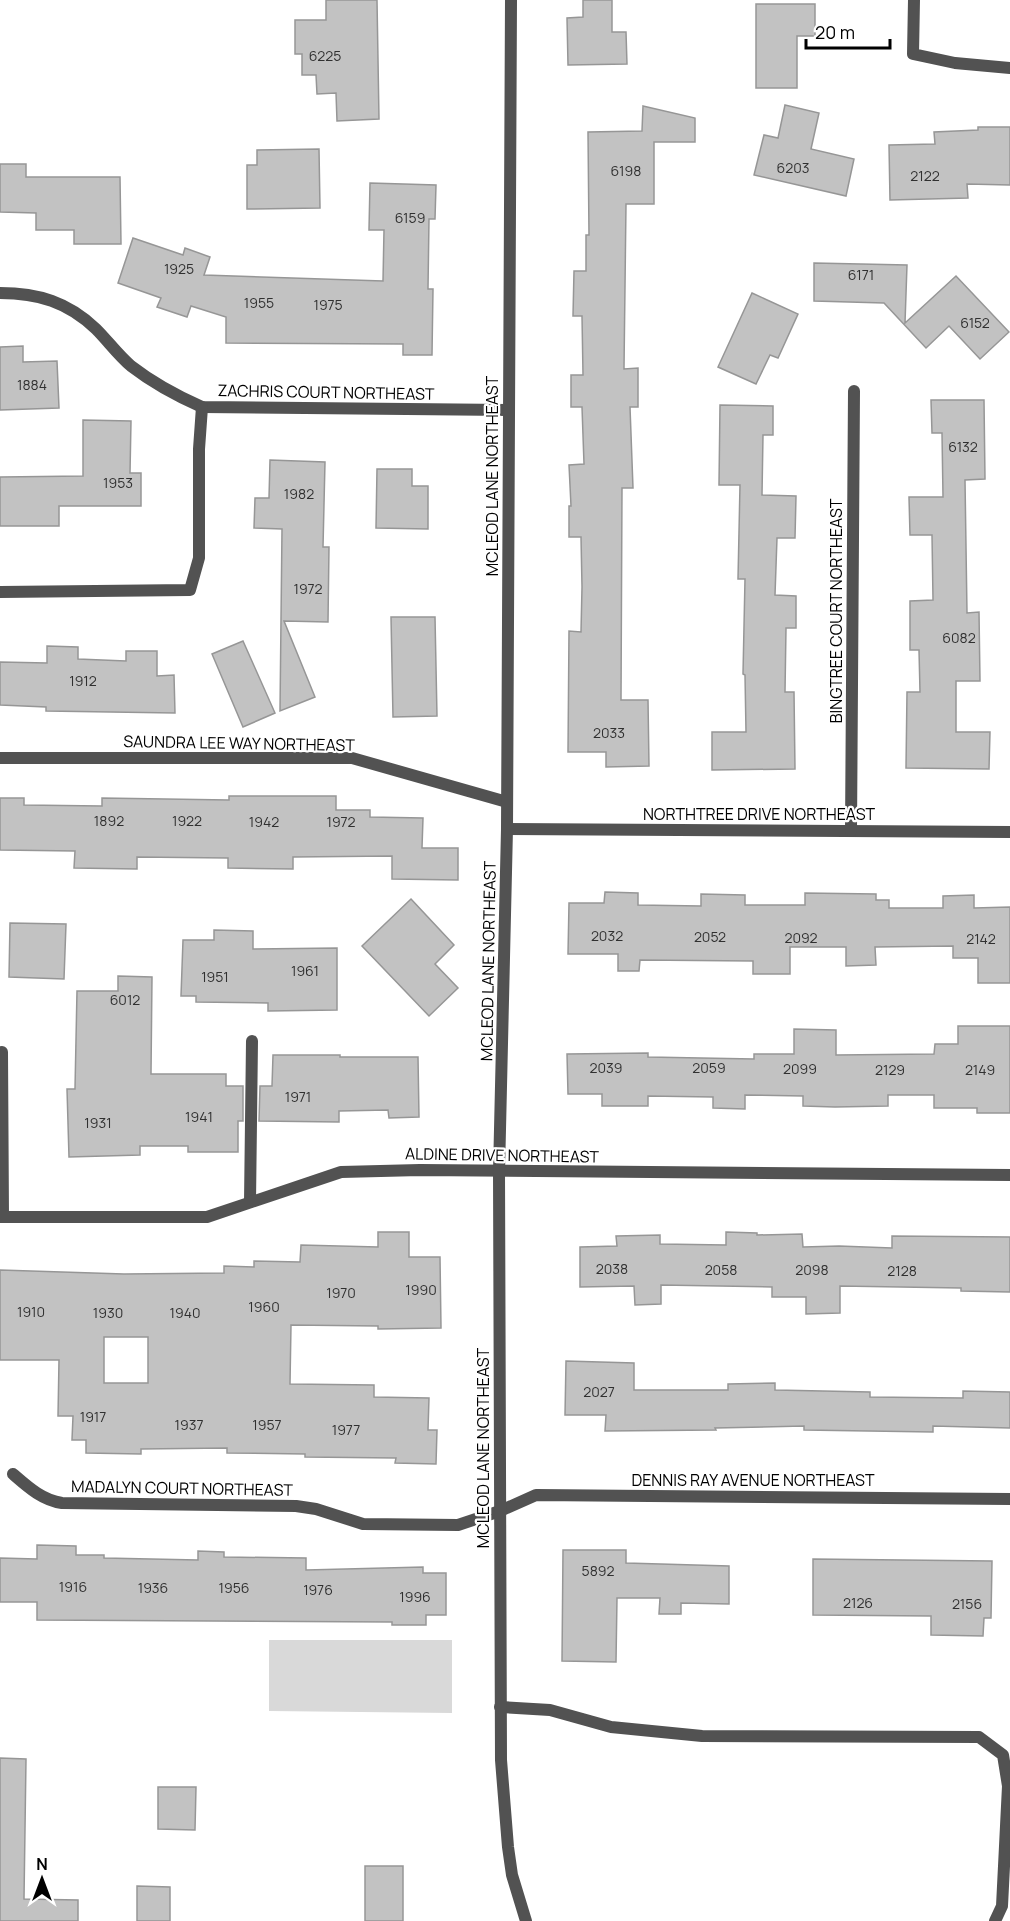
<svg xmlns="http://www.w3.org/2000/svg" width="1010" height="1921" viewBox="0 0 1010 1921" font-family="Manrope,sans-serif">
  <rect width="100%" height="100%" fill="#fff"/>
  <polygon fill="#d9d9d9" points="269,1640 452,1640 452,1713 269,1711"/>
  <g fill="#c2c2c2" stroke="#969696" stroke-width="1.5" fill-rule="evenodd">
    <polygon points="326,0 377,0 379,119 337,121 336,93 317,94 316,75 302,75 302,54 295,54 295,20 326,20"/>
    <polygon points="583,0 612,0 612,32 626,32 627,64 568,65 567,18 583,17"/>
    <polygon points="756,4 815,4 815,36 797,36 797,88 756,88"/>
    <polygon points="785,105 819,113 811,149 854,159 846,196 754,175 764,135 778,138"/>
    <polygon points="643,106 695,118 695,142 654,142 654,204 626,204 624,369 638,368 638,407 630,407 633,488 622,488 621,700 648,700 649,766 606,767 606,752 568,752 569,631 581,632 582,587 581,537 569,537 569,506 571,506 569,465 584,464 582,407 571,407 571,375 583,375 582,316 573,316 574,271 586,271 586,235 589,235 588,132 642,131"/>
    <polygon points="978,127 1010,127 1010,185 967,184 968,198 890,200 889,145 935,144 934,132 978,130"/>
    <polygon points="319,149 320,208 247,209 247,165 257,165 257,150"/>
    <polygon points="0,164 26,164 26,177 120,177 121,244 74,244 74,230 36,230 36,213 0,212"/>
    <polygon points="370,183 436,185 435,219 429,219 428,289 433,289 432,355 403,355 403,344 226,343 226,317 191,306 187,317 157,307 161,298 118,283 133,238 183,255 185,248 210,257 204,275 383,281 384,230 369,230"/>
    <polygon points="814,263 907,265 905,323 956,276 1009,332 980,359 949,326 926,348 884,303 814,301"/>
    <polygon points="752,293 798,314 778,358 770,355 756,384 718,367"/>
    <polygon points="23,346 23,362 57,361 59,408 0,410 0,347"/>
    <polygon points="931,400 984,400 985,479 965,480 967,613 979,612 980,681 956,681 956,732 990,732 989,769 906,768 907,692 920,692 919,650 910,650 910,601 933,600 932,535 910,535 909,497 943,497 942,433 932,433"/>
    <polygon points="720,405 773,406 773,435 763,435 762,495 796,496 795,538 777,538 775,595 796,596 796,628 786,628 785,692 794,692 795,769 712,770 712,732 746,732 745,675 743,674 745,579 738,579 740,485 719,485"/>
    <polygon points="83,420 131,421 130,473 141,473 141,506 59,506 59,526 0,526 0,477 83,476"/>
    <polygon points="270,460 325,462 323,547 329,547 328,622 284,621 315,697 280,711 282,529 254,528 255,498 269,498"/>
    <polygon points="377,469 412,469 412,486 428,486 428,529 376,528"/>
    <polygon points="391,617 435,617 437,716 393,717"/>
    <polygon points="243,641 275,713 243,727 212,654"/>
    <polygon points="47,646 78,647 78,659 126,661 126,651 157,651 157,676 174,675 175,713 46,711 46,707 0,705 0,662 47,663"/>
    <polygon points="229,796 336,796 336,810 370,810 370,817 423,818 422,848 458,848 458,880 392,879 392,856 293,857 293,869 228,868 228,858 137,857 137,869 74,868 75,851 0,850 0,798 24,798 24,805 102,806 102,798 229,800"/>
    <polygon points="605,892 638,893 638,905 701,906 701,894 745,895 745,905 805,905 805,893 876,894 876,900 889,900 889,908 943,908 943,896 974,895 974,908 1010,907 1010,983 978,983 978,958 953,958 953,946 875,947 876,965 846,966 846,947 790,947 790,974 753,974 753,961 640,960 639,971 618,971 618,954 568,954 569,903 604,903"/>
    <polygon points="411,899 454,945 435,964 458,988 429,1016 362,946"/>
    <polygon points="10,923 66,924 64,979 9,977"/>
    <polygon points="214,930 253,931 253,949 337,948 337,1010 268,1011 268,1003 196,1002 196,996 181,996 183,940 214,940"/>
    <polygon points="118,976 152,977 151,1074 226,1074 226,1086 243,1086 243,1121 238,1121 238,1152 188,1152 188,1146 140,1146 140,1155 69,1157 67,1089 75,1089 77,991 118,991"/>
    <polygon points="958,1026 1010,1026 1010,1113 977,1113 977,1108 934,1108 934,1095 888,1095 888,1106 835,1107 803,1106 803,1096 745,1095 745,1109 713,1108 713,1097 648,1096 648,1106 602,1106 602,1094 568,1094 567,1054 648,1053 648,1057 754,1059 754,1054 794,1054 794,1029 836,1030 836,1055 934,1054 935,1044 958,1044"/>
    <polygon points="273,1055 340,1055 340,1057 418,1057 419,1117 389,1118 388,1110 339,1111 339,1122 259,1121 260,1086 272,1086"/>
    <path d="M378,1232H409V1257H440L441,1328L378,1329V1326L291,1325L290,1384L374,1385V1397L429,1398L428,1430H437L436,1464L395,1463L396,1458L305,1457V1454L227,1453V1448L141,1449V1454L86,1453V1440H72L73,1416H58L59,1360H0V1270L124,1274L224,1273V1266L254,1267V1261L300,1262L301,1245L378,1247ZM104,1337H148V1383H104Z"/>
    <polygon points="726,1232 757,1233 757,1235 802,1234 803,1247 839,1246 892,1248 892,1236 1010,1237 1010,1292 961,1291 961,1288 840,1286 840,1313 806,1314 806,1297 772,1297 772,1287 661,1285 661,1304 635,1305 634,1286 580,1287 580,1247 617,1246 616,1236 660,1235 660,1244 726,1245"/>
    <polygon points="566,1361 634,1363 634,1390 728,1390 728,1384 775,1383 775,1390 870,1392 870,1397 963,1398 963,1391 1010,1392 1010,1428 933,1426 933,1432 804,1430 804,1426 715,1428 716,1430 605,1431 606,1415 565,1415"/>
    <polygon points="37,1545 76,1546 76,1555 104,1555 104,1558 198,1560 198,1551 224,1552 224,1557 306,1558 306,1570 423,1567 423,1573 446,1573 446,1615 426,1615 426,1625 392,1625 392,1622 37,1620 37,1602 0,1602 0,1558 37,1559"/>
    <polygon points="563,1550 626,1550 626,1563 729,1566 729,1604 681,1603 681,1614 659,1614 660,1598 617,1598 616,1662 562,1661"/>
    <polygon points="813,1559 992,1561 991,1618 984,1618 983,1636 931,1635 931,1616 813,1615"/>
    <polygon points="0,1758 26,1759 24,1899 78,1900 78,1921 0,1921"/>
    <polygon points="158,1787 196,1787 195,1830 158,1829"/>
    <rect x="365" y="1866" width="38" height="55"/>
    <polygon points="137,1886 170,1887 170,1921 137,1921"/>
  </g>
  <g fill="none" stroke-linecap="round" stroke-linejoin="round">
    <g stroke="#525252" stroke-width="12">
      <polyline points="250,1202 252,1041"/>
      <polyline points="500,1707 550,1710 611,1727 702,1736 979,1737 1003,1755 1008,1786 1002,1906 995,1921"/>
    </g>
    <g stroke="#525252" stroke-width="12">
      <polyline points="914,0 913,54 955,63 1010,68"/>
      <path d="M0,293C38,293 68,302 96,329C108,341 118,355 131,366C153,383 177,396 202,407L508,410"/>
      <polyline points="0,592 190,590 199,558 199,449 202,407"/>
      <polyline points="0,758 352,758 507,802"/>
      <polyline points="507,829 1010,832"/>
      <polyline points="851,831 854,391"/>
      <polyline points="2,1052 3,1217"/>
      <polyline points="0,1217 207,1217 341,1172 420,1170 1010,1175"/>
      <path d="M13,1474C28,1487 42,1500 62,1503L296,1506L316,1509L363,1524L458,1525L500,1511L536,1495L1010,1499"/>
    </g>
    <polyline stroke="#525252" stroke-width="12" points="511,0 507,829 499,1172 501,1760 508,1847 512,1875 526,1921"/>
  </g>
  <g text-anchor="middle" stroke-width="4.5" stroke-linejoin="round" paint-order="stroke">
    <g font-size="14" fill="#303030">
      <text x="325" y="61">6225</text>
      <text x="793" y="173">6203</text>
      <text x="626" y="176">6198</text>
      <text x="925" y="181">2122</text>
      <text x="410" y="223">6159</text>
      <text x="179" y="274">1925</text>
      <text x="861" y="280">6171</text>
      <text x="259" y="308">1955</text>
      <text x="328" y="310">1975</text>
      <text x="975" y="328">6152</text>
      <text x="32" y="390">1884</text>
      <text x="963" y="452">6132</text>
      <text x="118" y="488">1953</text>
      <text x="299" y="499">1982</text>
      <text x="308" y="594">1972</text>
      <text x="959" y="643">6082</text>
      <text x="83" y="686">1912</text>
      <text x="609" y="738">2033</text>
      <text x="109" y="826">1892</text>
      <text x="187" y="826">1922</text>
      <text x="264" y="827">1942</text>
      <text x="341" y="827">1972</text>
      <text x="607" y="941">2032</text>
      <text x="710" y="942">2052</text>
      <text x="801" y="943">2092</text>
      <text x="981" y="944">2142</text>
      <text x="305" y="976">1961</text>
      <text x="215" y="982">1951</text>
      <text x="125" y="1005">6012</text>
      <text x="606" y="1073">2039</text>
      <text x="709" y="1073">2059</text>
      <text x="800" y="1074">2099</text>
      <text x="890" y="1075">2129</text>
      <text x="980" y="1075">2149</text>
      <text x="298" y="1102">1971</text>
      <text x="199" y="1122">1941</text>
      <text x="98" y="1128">1931</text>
      <text x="612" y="1274">2038</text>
      <text x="721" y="1275">2058</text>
      <text x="812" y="1275">2098</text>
      <text x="902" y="1276">2128</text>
      <text x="421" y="1295">1990</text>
      <text x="341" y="1298">1970</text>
      <text x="264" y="1312">1960</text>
      <text x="31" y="1317">1910</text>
      <text x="108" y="1318">1930</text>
      <text x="185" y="1318">1940</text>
      <text x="599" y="1397">2027</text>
      <text x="93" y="1422">1917</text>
      <text x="189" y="1430">1937</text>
      <text x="267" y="1430">1957</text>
      <text x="346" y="1435">1977</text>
      <text x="598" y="1576">5892</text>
      <text x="73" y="1592">1916</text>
      <text x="153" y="1593">1936</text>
      <text x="234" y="1593">1956</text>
      <text x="318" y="1595">1976</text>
      <text x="415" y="1602">1996</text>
      <text x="858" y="1608">2126</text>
      <text x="967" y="1609">2156</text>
    </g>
    <g font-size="16" fill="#000" stroke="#fff">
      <text transform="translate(326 392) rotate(1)" y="6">ZACHRIS COURT NORTHEAST</text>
      <text transform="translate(492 476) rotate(-90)" y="6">MCLEOD LANE NORTHEAST</text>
      <text transform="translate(836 611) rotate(-90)" y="6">BINGTREE COURT NORTHEAST</text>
      <text transform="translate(239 743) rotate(1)" y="6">SAUNDRA LEE WAY NORTHEAST</text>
      <text x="759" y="820">NORTHTREE DRIVE NORTHEAST</text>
      <text transform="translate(488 961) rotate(-89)" y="6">MCLEOD LANE NORTHEAST</text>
      <text transform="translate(502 1155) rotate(1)" y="6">ALDINE DRIVE NORTHEAST</text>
      <text transform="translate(483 1448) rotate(-90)" y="6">MCLEOD LANE NORTHEAST</text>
      <text x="753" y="1486">DENNIS RAY AVENUE NORTHEAST</text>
      <text transform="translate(182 1488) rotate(1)" y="6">MADALYN COURT NORTHEAST</text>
    </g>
  </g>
  <g transform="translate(42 1879)" stroke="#ffffff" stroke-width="4.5" paint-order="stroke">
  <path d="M0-4.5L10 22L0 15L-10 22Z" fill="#000000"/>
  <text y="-9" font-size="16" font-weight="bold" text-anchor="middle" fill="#000000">N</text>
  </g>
  <path d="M806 39v9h84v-9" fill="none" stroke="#000000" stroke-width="3"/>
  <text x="815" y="39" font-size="18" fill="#000000" stroke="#ffffff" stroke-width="4.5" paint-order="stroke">20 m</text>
</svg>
